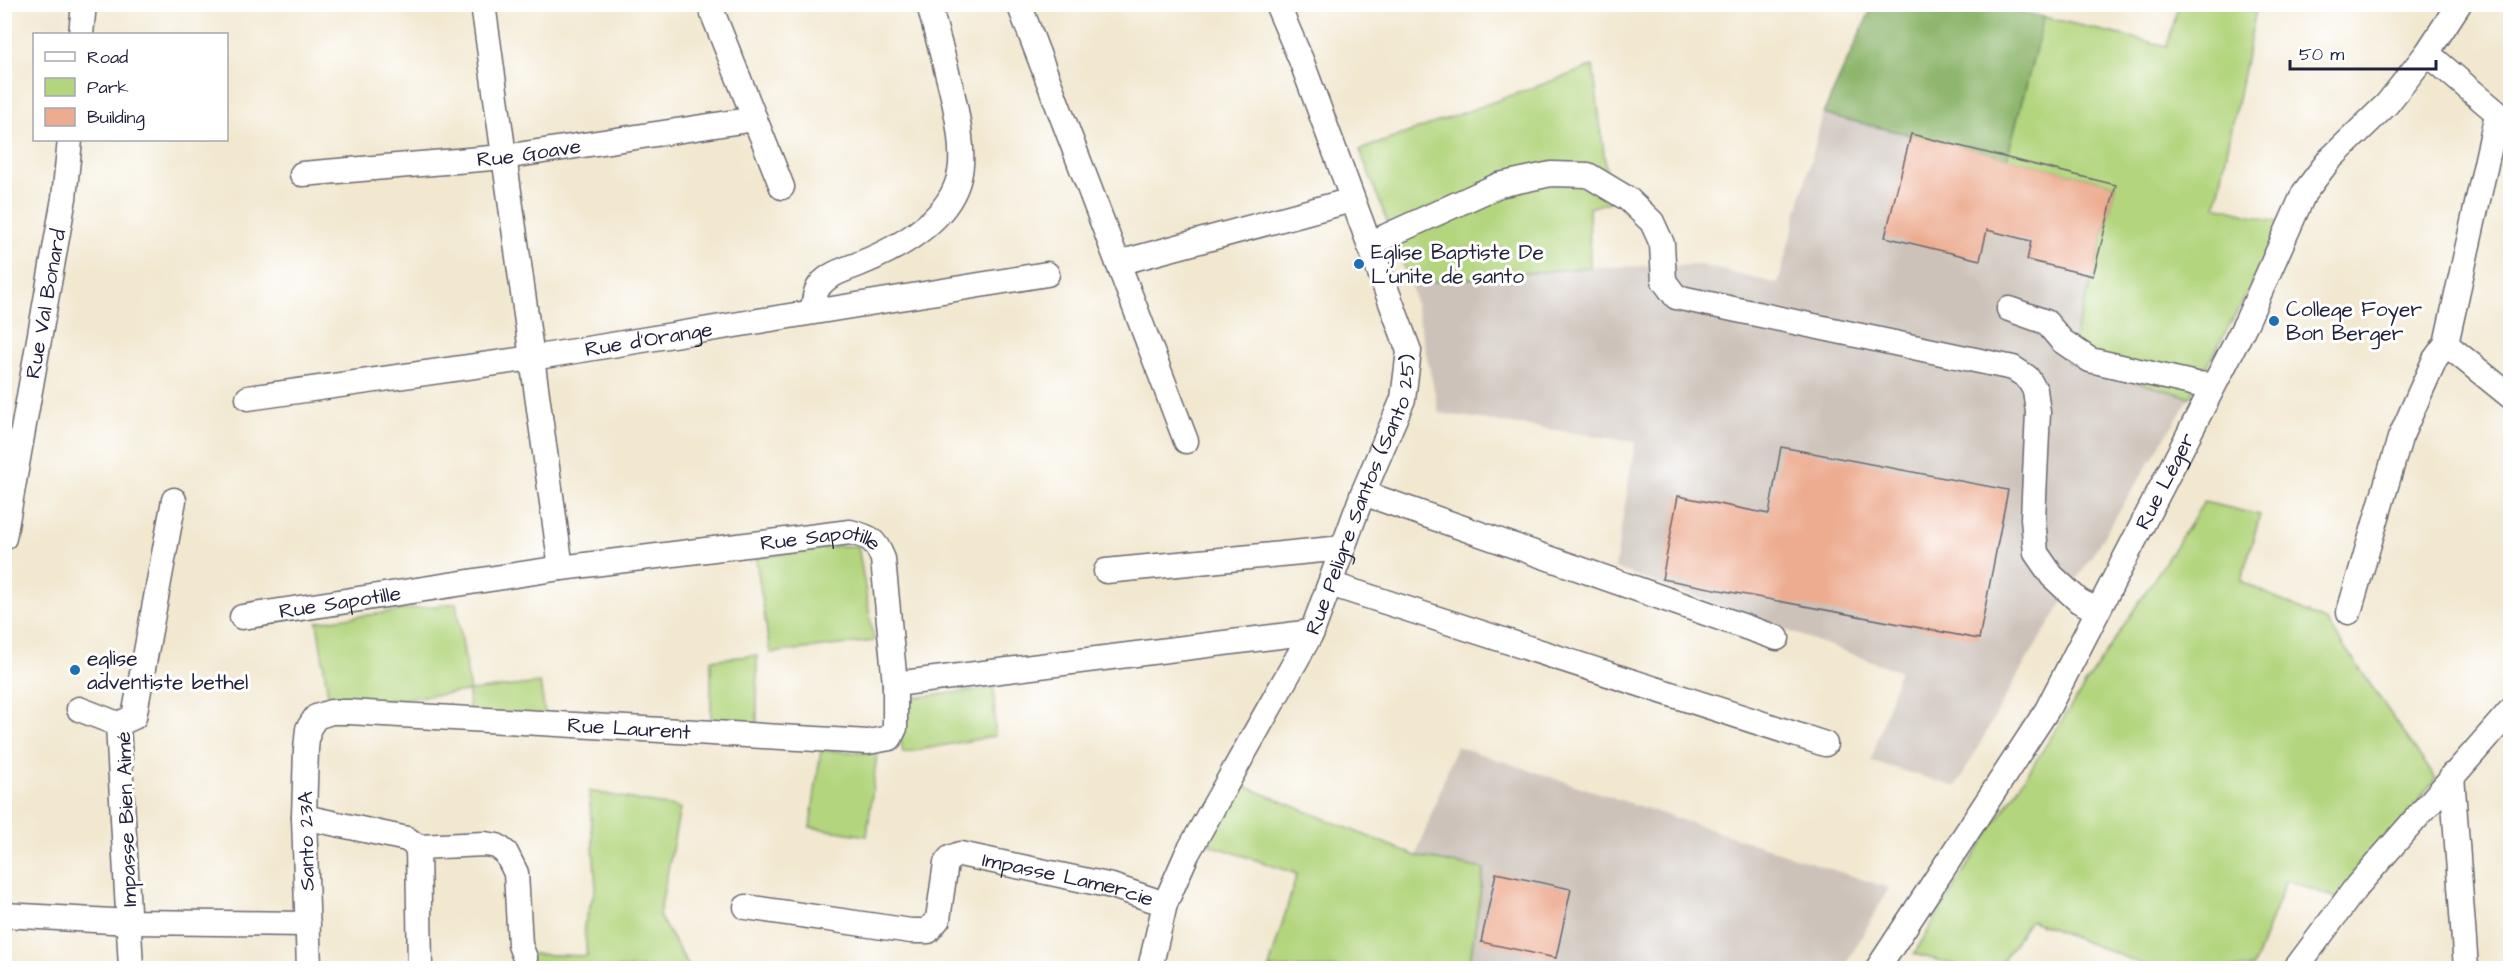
<svg xmlns="http://www.w3.org/2000/svg" width="2515" height="973" viewBox="0 0 2515 973" font-family="'Architects Daughter',sans-serif">
  <rect width="100%" height="100%" fill="#fff"/>
  <filter id="ink" filterUnits="userSpaceOnUse"><feTurbulence type="fractalNoise" baseFrequency=".0167" numOctaves="2"/><feDisplacementMap in="SourceGraphic" scale="12" xChannelSelector="R" yChannelSelector="G"/><feConvolveMatrix kernelMatrix="1 2 1 2 8 2 1 2 1" color-interpolation-filters="sRGB"/></filter>
  <filter id="wash" filterUnits="userSpaceOnUse"><feTurbulence type="fractalNoise" baseFrequency=".008" numOctaves="4" result="noise"/><feDisplacementMap in="SourceGraphic" scale="24" xChannelSelector="R" yChannelSelector="G"/><feGaussianBlur stdDeviation="1.35" result="paint"/><feColorMatrix in="noise" values="0 0 0 0 0 0 0 0 0 0 0 0 0 0 0 0 0 1.4 0 .05"/><feComposite in="paint" operator="in"/></filter>
  <g filter="url(#wash)">
    <rect width="100%" height="100%" fill="#f2e8d0"/>
    <g fill="#ccc2b9">
      <polygon points="1823,114 2116,185 2093,276 2067,362 2190,397 2022,668 1956,787 1871,761 1899,671 1615,568 1635,442 1439,413 1411,284 1590,267 1701,265 1778,284"/>
      <polygon points="1456,746 1889,888 1844,968 1469,968 1484,869 1416,856"/>
    </g>
    <g fill="#b3d57e" stroke="#6a7c5c" stroke-width="1.5">
      <polygon points="2179,5 2257,5 2216,206 2285,224 2190,397 2067,362 2093,276 2116,185 2007,158 2044,17 2167,46"/>
      <polygon points="1593,66 1610,202 1589,208 1590,267 1411,284 1360,150"/>
      <polygon points="2204,502 2260,515 2241,581 2327,622 2436,779 2339,899 2286,880 2253,968 2152,968 2030,920 1998,968 1967,968 1914,954 1966,868"/>
      <polygon points="839,546 858,546 874,641 770,653 756,558"/>
      <polygon points="456,603 470,691 540,683 546,719 469,722 469,691 330,707 317,622"/>
      <polygon points="757,655 757,725 711,723 711,660"/>
      <polygon points="994,688 995,736 903,753 894,700"/>
      <polygon points="821,750 877,754 867,836 810,827"/>
      <polygon points="1242,785 1416,856 1484,869 1469,968 1269,968 1297,874 1208,844"/>
      <polygon points="589,791 680,808 659,916 690,968 529,968 529,954 587,956 584,925 596,887"/>
    </g>
    <polygon fill="#8eb66d" stroke="#586c54" stroke-width="1.5" points="1873,5 1989,5 2044,17 2007,158 1823,114"/>
    <g id="blocks">
      <g fill="#edab8f">
        <polygon points="1911,134 2116,185 2093,276 2027,260 2031,241 1987,230 1980,260 1885,237"/>
        <polygon points="1781,447 2008,490 1979,639 1662,579 1678,496 1769,514"/>
        <polygon points="1496,873 1571,889 1556,958 1481,942"/>
      </g>
    </g>
  </g>
  <g filter="url(#ink)">
    <use href="#blocks" fill-opacity="0" stroke="#6b676f" stroke-width="1.5"/>
    <g fill="none" stroke-linecap="round" stroke-linejoin="round">
      <defs>
        <g id="minor">
          <polyline points="483,4 561,568"/>
          <polyline points="709,4 782,187"/>
          <polyline points="1019,4 1186,441"/>
          <polyline points="81,34 84,4"/>
          <polyline points="2427,53 2509,123"/>
          <path id="s1" d="M302,174L504,157L755,119"/>
          <polyline points="1369,244 1499,185 1551,174 1588,175 1628,199 1652,222 1662,244 1664,281 1676,297 2013,368 2027,377 2035,390 2038,412 2033,518 2036,553 2052,576 2079,601 2097,610"/>
          <polyline points="1118,263 1352,200"/>
          <polyline points="2009,309 2046,322 2062,341 2090,360 2196,384 2213,385"/>
          <path d="M812,312C814,306 814,296 817,290C824,275 844,270 859,264C901,247 957,217 961,165C964,119 940,51 929,4"/>
          <polyline points="2446,344 2510,396"/>
          <path id="s2" d="M248,398L532,358L1047,274"/>
          <polyline points="1363,493 1777,638"/>
          <path id="s3" d="M4,538L64,198L70,140"/>
          <polyline points="1106,571 1343,548"/>
          <polyline points="1330,584 1825,744"/>
          <polyline points="2349,612 2400,438 2435,359 2446,344 2497,114"/>
          <path id="s4" d="M242,617L561,568L850,532C870,537 875,539 883,559L895,684L1312,632"/>
          <polyline points="79,709 118,724"/>
          <polyline points="2452,775 2466,968"/>
          <polyline points="304,817 407,839 418,847 420,968"/>
          <polyline points="418,847 485,844 497,846 506,853 516,873 520,945 525,958"/>
          <path id="s5" d="M746,907L911,931H928L938,919L946,863L950,858L960,854L1112,886L1165,904"/>
          <polyline points="4,915 130,922 308,924"/>
          <polyline points="131,968 118,724 134,717 174,500"/>
          <path id="s6" d="M309,968L304,817L306,749L308,729L316,717L331,712H349L868,742L890,738L895,728V684"/>
          <path id="s7" d="M1150,968L1165,904L1187,854L1312,632L1363,493L1403,399L1409,351L1301,60L1277,4"/>
          <path id="s8" d="M1878,968L2047,710L2247,321L2304,193L2329,160L2387,104L2427,53L2459,4"/>
          <polyline points="2296,968 2357,886 2510,711"/>
        </g>
      </defs>
      <use href="#minor" stroke="#6b676f" stroke-width="27"/>
      <polyline stroke="#6b676f" stroke-width="4" stroke-dasharray="1.5 4.5" stroke-linecap="butt" points="542,964 583,968"/>
      <use href="#minor" stroke="#fff" stroke-width="24"/>
    </g>
  </g>
  <g fill="#1f6fb2" stroke="#fff" stroke-width="2">
    <circle cx="1359" cy="264" r="6"/>
    <circle cx="2274" cy="321" r="6"/>
    <circle cx="75" cy="670" r="6"/>
  </g>
  <g text-anchor="middle" stroke-width="6" stroke-linejoin="round" paint-order="stroke">
    <g font-size="21" fill="#22223b" stroke="#fff">
      <text dy="7" stroke="none"><textPath href="#s1" startOffset="228">Rue Goave</textPath></text>
      <text dy="7" stroke="none"><textPath href="#s3" startOffset="238">Rue Val Bonard</textPath></text>
      <text dy="7" stroke="none"><textPath href="#s2" startOffset="405">Rue d'Orange</textPath></text>
      <text dy="7" stroke="none"><textPath href="#s8" startOffset="566">Rue Léger</textPath></text>
      <text dy="7" stroke="none"><textPath href="#s7" startOffset="522">Rue Peligre Santos (Santo 25)</textPath></text>
      <text dy="7" stroke="none"><textPath href="#s4" startOffset="585">Rue Sapotille</textPath></text>
      <text dy="7" stroke="none"><textPath href="#s4" startOffset="99">Rue Sapotille</textPath></text>
      <text dy="7" stroke="none"><textPath href="#s6" startOffset="568">Rue Laurent</textPath></text>
      <text transform="translate(126 819) rotate(-92)" y="7">Impasse Bien Aimé</text>
      <text transform="translate(306 841) rotate(-91)" y="7">Santo 23A</text>
      <text dy="7" stroke="none"><textPath href="#s5" startOffset="384">Impasse Lamercie</textPath></text>
    </g>
    <g font-size="21" fill="#22223b" stroke="#fff" text-anchor="start">
      <text x="1371" y="259">Eglise Baptiste De<tspan x="1371" dy="24">L'unite de santo</tspan></text>
      <text x="2286" y="316">College Foyer<tspan x="2286" dy="24">Bon Berger</tspan></text>
      <text x="87" y="665">eglise<tspan x="87" dy="24">adventiste bethel</tspan></text>
    </g>
  </g>
  <rect width="2515" height="973" fill="none" stroke="#fff" stroke-width="24"/>
  <rect x="33" y="33" width="195" height="108" fill="#ffffff" stroke="#a7a7b1" stroke-width="1.5"/>
  <rect x="45" y="52" width="30" height="9" fill="#ffffff" stroke="#a7a7b1" stroke-width="1.5"/>
  <text x="87" y="63" font-size="18" fill="#22223b">Road</text>
  <rect x="45" y="78" width="30" height="18" fill="#b3d57e" stroke="#a7a7b1" stroke-width="1.5"/>
  <text x="87" y="93" font-size="18" fill="#22223b">Park</text>
  <rect x="45" y="108" width="30" height="18" fill="#edab8f" stroke="#a7a7b1" stroke-width="1.5"/>
  <text x="87" y="123" font-size="18" fill="#22223b">Building</text>
  <path d="M2290 60v9h146v-9" fill="none" stroke="#22223b" stroke-width="3"/>
  <text x="2299" y="60" font-size="18" fill="#22223b" stroke="#ffffff" stroke-width="4.5" paint-order="stroke">50 m</text>
</svg>
